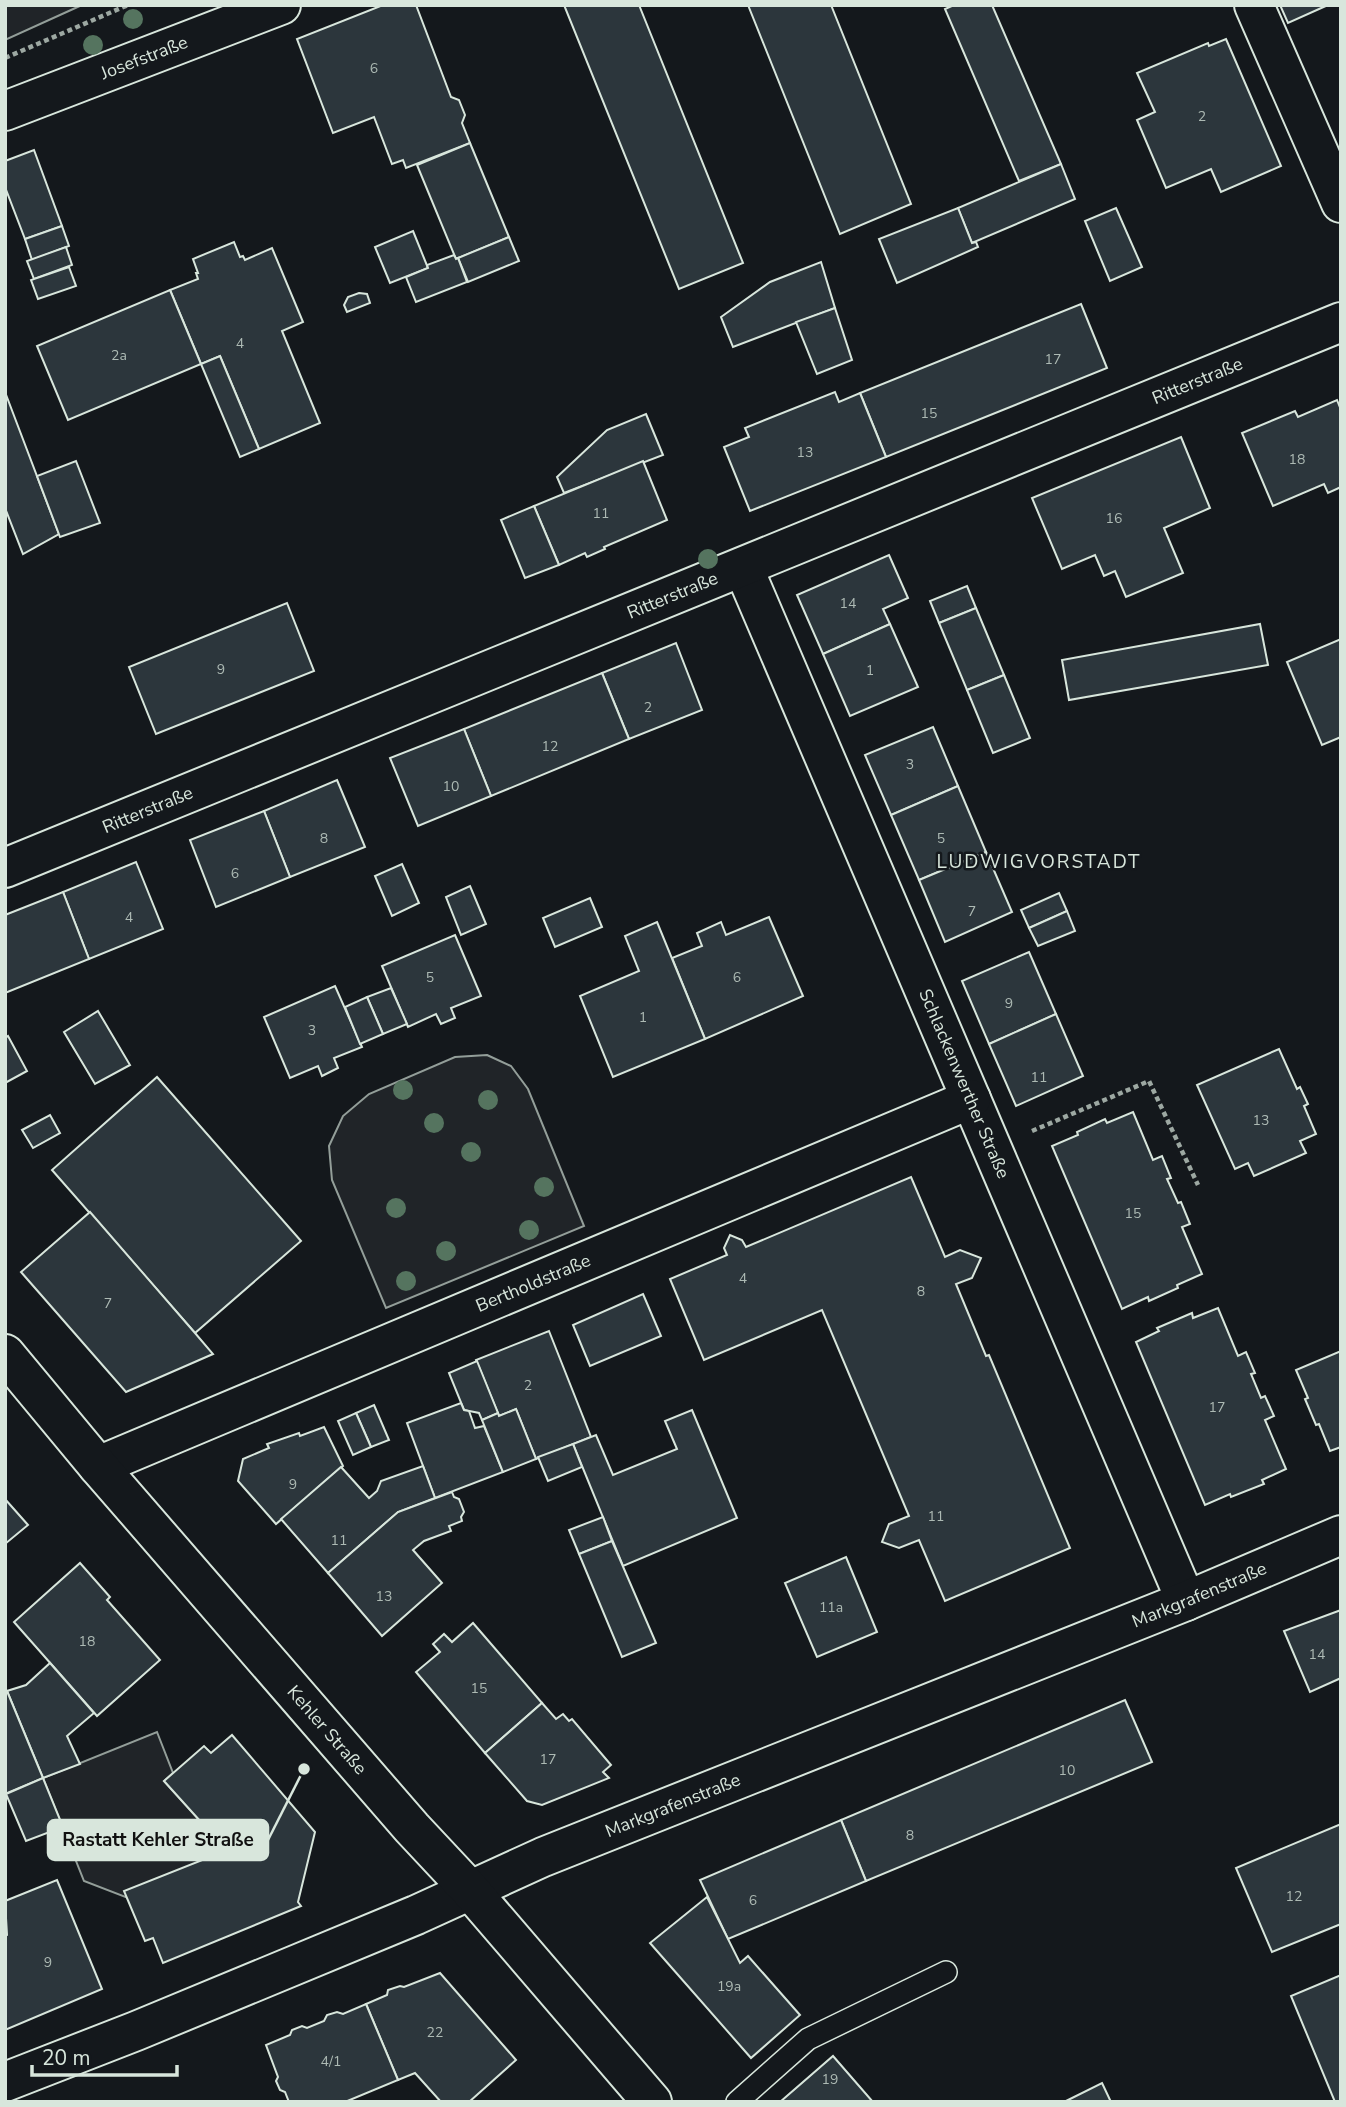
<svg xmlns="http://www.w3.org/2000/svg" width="1346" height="2107" viewBox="0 0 1346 2107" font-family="'Nunito Sans',sans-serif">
  <rect width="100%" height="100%" fill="#14181c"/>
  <g fill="#202428" stroke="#939e99" stroke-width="2">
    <polygon points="5,5 82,5 5,40"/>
    <polygon points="487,1055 511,1066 528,1089 584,1226 386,1308 332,1180 329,1146 343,1116 369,1094 455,1057"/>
    <polygon points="157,1732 173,1773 164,1781 220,1843 215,1855 128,1898 84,1881 43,1778"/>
  </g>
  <g fill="#2c363c" stroke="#d8e6dc" stroke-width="2">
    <polygon points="383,5 416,5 451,97 459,100 465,115 462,123 470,143 406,168 403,160 392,164 374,117 333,133 297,39"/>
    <polygon points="564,5 639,5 743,263 679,289"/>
    <polygon points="748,5 831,5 911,204 840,234"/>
    <polygon points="954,5 992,5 1061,164 1019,181 945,9"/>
    <polygon points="1280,5 1328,5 1288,23"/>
    <polygon points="1226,39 1281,166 1221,192 1211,169 1166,188 1137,120 1155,112 1137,73 1208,43 1209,46"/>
    <polygon points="470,143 509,237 456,259 417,165"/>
    <polygon points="34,150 62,226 25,239 5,187 5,161"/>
    <polygon points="1061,164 1075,199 972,243 958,208"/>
    <polygon points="958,208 972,243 976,242 978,247 897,283 879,239"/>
    <polygon points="1116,208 1142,267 1110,281 1085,221"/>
    <polygon points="62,226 69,246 32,260 25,239"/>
    <polygon points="413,231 428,268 390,283 375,247"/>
    <polygon points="509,237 519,261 468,282 458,258"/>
    <polygon points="234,242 240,257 243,256 245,260 272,248 303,322 282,331 320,423 259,449 220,356 201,364 170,290 198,279 196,273 198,273 193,259"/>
    <polygon points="66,247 72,265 34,279 27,261"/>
    <polygon points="454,255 456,259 458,258 467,282 416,302 406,277 428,268 427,265"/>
    <polygon points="821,262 835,308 733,347 721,317 770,282"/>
    <polygon points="69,267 76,286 38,299 31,280"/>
    <polygon points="170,290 201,364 68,420 37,346"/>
    <polygon points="359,293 367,294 370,303 347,312 344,305 348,297"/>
    <polygon points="1081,304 1107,368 886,457 860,393"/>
    <polygon points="835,308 852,360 817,374 796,322"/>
    <polygon points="220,356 259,449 240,457 201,364"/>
    <polygon points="5,392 59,534 23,554 5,508"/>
    <polygon points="835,392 839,402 860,393 886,457 750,511 724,447 749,437 745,428"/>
    <polygon points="1337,400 1341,410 1341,487 1328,493 1324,484 1273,506 1242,433 1295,411 1298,417"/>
    <polygon points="646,414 663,455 564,493 557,477 607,430"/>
    <polygon points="1181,437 1210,508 1164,528 1183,573 1126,597 1115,571 1104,576 1095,555 1062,569 1032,498"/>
    <polygon points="76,461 100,523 60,537 37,476"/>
    <polygon points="643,461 667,520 604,547 605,549 587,557 585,553 559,565 534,506"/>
    <polygon points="534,506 559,565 525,578 501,520"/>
    <polygon points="889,555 908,598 883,609 890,624 823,654 797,595"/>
    <polygon points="967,586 976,608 939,623 930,601"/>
    <polygon points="287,603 314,671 156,734 129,667"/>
    <polygon points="976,608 1004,675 967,690 939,623"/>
    <polygon points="890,624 918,687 850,716 823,654"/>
    <polygon points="1260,624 1268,665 1069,700 1062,660"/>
    <polygon points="1341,639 1341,737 1322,745 1287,662"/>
    <polygon points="676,643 702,710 629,739 602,673"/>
    <polygon points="602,673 629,739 491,796 464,729"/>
    <polygon points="1004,675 1030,738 993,753 967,690"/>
    <polygon points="933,727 958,786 891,815 865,755"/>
    <polygon points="464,729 491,796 418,826 390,758"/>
    <polygon points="337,780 365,847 290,877 264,811"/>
    <polygon points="958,786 986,852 919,880 891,815"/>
    <polygon points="264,811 290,877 216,907 190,840"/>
    <polygon points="986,852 1012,912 945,942 919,880"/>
    <polygon points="136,862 163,929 89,959 63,892"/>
    <polygon points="402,864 419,903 392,916 375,876"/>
    <polygon points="470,886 486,924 461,935 446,897"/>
    <polygon points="63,892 89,959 5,993 5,915"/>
    <polygon points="1059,893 1067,911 1029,928 1021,910"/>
    <polygon points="590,898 602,927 555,947 543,918"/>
    <polygon points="1067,911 1075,931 1038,946 1029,928"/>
    <polygon points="769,917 803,996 705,1039 672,958 702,946 697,933 721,922 726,935"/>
    <polygon points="657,922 705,1039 613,1077 580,996 639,971 625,936"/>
    <polygon points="455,935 481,996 451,1008 455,1018 441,1024 436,1014 408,1027 382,966"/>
    <polygon points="1029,952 1056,1014 989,1044 962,981"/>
    <polygon points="335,986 362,1047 334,1058 338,1068 322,1076 318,1066 290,1078 264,1017"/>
    <polygon points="391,988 407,1024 383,1034 367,997"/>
    <polygon points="367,997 383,1034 360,1044 345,1007"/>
    <polygon points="98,1011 130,1065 95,1084 64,1032"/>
    <polygon points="1056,1014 1083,1076 1016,1106 989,1044"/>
    <polygon points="8,1036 27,1071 5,1083 5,1038"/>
    <polygon points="1279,1049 1297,1089 1300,1087 1308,1104 1304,1106 1316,1134 1300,1141 1306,1153 1254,1176 1248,1163 1235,1169 1197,1085"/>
    <polygon points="157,1077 301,1241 195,1333 52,1170"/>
    <polygon points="1133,1112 1153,1160 1162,1156 1171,1178 1167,1179 1178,1203 1181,1202 1190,1224 1182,1227 1202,1274 1177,1285 1178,1288 1149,1301 1148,1297 1122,1309 1052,1146 1078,1135 1077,1132 1105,1119 1107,1123"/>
    <polygon points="50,1115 60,1133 33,1148 22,1130"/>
    <polygon points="911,1177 945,1257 960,1250 981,1258 972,1278 956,1284 986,1356 989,1355 1070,1548 945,1601 919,1540 899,1548 882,1542 889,1524 909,1516 822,1310 704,1360 670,1279 727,1255 724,1248 730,1235 742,1240 746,1247"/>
    <polygon points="90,1212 195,1333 213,1354 126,1392 21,1272"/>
    <polygon points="643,1294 661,1336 590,1366 573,1325"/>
    <polygon points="1218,1308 1238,1356 1246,1352 1255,1373 1251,1374 1261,1398 1265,1396 1274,1416 1265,1420 1286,1469 1262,1480 1264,1484 1231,1497 1230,1494 1205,1505 1136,1342 1159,1331 1157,1328 1192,1313 1193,1318"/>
    <polygon points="549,1331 591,1437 536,1459 516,1409 499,1416 476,1360"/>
    <polygon points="1341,1351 1341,1447 1330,1451 1319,1424 1316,1425 1305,1399 1308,1398 1296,1370"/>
    <polygon points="477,1361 498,1413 482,1420 479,1413 464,1410 449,1373"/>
    <polygon points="461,1403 464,1410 469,1411 475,1428 484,1426 503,1472 435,1498 407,1423"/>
    <polygon points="374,1405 389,1440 371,1447 356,1413"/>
    <polygon points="516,1409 536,1459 503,1472 482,1420 498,1413 499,1416"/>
    <polygon points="692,1410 737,1518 623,1566 573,1444 596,1435 613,1475 677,1449 665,1421"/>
    <polygon points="356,1413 371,1447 353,1455 338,1421"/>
    <polygon points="324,1427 343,1466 276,1524 238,1481 243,1459 269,1448 267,1444 299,1433 300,1436"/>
    <polygon points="573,1444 582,1467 548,1481 538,1457"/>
    <polygon points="423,1466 435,1498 398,1512 328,1573 281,1519 341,1467 369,1498 377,1491 381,1481"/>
    <polygon points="452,1492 454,1497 459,1499 464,1512 461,1517 462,1521 449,1526 451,1531 424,1541 413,1550 442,1583 382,1636 328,1573 398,1512"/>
    <polygon points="5,1499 28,1525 5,1544"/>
    <polygon points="603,1517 612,1541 579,1554 569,1530"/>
    <polygon points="612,1541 656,1643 622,1657 579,1554"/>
    <polygon points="846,1557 877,1632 817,1657 785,1583"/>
    <polygon points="80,1563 110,1597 107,1600 160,1660 97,1716 14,1622"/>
    <polygon points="1341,1610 1341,1678 1310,1692 1284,1631"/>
    <polygon points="473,1623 542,1703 485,1753 416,1672 440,1652 433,1644 444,1634 452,1642"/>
    <polygon points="50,1663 94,1713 67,1736 80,1764 43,1778 7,1691 26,1685"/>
    <polygon points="7,1691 43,1778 5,1794 5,1692"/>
    <polygon points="1125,1700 1152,1762 866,1881 841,1820"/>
    <polygon points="542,1703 556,1719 563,1714 569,1721 572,1719 611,1765 603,1772 609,1778 542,1805 527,1801 485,1753"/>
    <polygon points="232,1735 315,1832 298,1902 301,1906 163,1963 153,1938 145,1941 124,1891 215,1855 220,1843 164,1781 204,1746 211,1753"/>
    <polygon points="43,1778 63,1827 26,1841 6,1794"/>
    <polygon points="841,1820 866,1881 728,1939 700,1880"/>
    <polygon points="1341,1824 1341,1924 1272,1952 1236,1868"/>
    <polygon points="57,1880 102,1989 5,2030 5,1936 7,1935 5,1901"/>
    <polygon points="707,1897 740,1963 748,1956 800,2015 751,2058 650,1943"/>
    <polygon points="440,1973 516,2060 469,2102 441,2102 415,2073 398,2080 366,2004 387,1995 388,1990 400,1986 404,1987"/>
    <polygon points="1341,1975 1341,2102 1335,2102 1291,1996"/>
    <polygon points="366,2004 398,2080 345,2102 289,2102 285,2092 280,2090 276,2081 278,2077 266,2045 290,2035 292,2030 302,2026 307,2028 324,2021 327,2015 337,2012 343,2014"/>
    <polygon points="833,2056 873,2102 780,2102"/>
    <polygon points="1102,2083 1111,2102 1064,2102"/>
  </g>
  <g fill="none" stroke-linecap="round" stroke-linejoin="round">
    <defs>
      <polyline id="lane" points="737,2102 808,2039 946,1972"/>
      <g id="street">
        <polyline points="1254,5 1341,203"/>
        <path id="s1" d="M5,111L281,5"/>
        <path id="s2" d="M743,567L1186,1601"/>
        <path id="s3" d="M5,868L1341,322"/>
        <path id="s4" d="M98,1466L971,1099"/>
        <path id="s5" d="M5,2082L136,2031L416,1915L543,1857L1186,1601L1341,1535"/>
      </g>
      <g id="primary">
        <path id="s6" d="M5,1354L98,1466L412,1828L470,1890L652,2102"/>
      </g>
    </defs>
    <use href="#lane" stroke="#d8e6dc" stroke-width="24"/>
    <use href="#street" stroke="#d8e6dc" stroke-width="42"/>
    <use href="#primary" stroke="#d8e6dc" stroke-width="42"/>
    <g stroke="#9da8a2" stroke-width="4.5" stroke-dasharray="5 3.5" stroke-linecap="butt">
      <polyline points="5,58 128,5"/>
      <polyline points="1032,1131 1149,1081 1198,1185"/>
    </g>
    <use href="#lane" stroke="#14181c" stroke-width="21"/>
    <use href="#street" stroke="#14181c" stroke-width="38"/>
    <use href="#primary" stroke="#14181c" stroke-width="38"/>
  </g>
  <g fill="#55745f">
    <circle cx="133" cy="19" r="10"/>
    <circle cx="93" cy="45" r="10"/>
    <circle cx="708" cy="559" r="10"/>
    <circle cx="403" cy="1090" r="10"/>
    <circle cx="488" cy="1100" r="10"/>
    <circle cx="434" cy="1123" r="10"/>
    <circle cx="471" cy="1152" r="10"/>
    <circle cx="544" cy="1187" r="10"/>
    <circle cx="396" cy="1208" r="10"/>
    <circle cx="529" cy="1230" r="10"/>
    <circle cx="446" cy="1251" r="10"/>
    <circle cx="406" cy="1281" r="10"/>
  </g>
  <g text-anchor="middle" stroke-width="5" stroke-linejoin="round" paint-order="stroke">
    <g font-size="14" fill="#adbab4">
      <text x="374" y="73">6</text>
      <text x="1202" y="121">2</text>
      <text x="240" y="348">4</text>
      <text x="119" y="360">2a</text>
      <text x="1053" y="364">17</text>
      <text x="929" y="418">15</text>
      <text x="805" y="457">13</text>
      <text x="1297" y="464">18</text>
      <text x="601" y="518">11</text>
      <text x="1114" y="523">16</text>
      <text x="848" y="608">14</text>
      <text x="221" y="674">9</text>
      <text x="870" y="675">1</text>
      <text x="648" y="712">2</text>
      <text x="550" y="751">12</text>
      <text x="910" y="769">3</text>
      <text x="451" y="791">10</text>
      <text x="324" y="843">8</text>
      <text x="941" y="843">5</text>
      <text x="235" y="878">6</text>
      <text x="972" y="916">7</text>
      <text x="129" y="922">4</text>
      <text x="430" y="982">5</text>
      <text x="737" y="982">6</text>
      <text x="1009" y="1008">9</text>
      <text x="643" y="1022">1</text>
      <text x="312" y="1035">3</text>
      <text x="1039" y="1082">11</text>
      <text x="1261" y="1125">13</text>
      <text x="1133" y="1218">15</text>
      <text x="743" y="1283">4</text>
      <text x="921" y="1296">8</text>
      <text x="108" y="1308">7</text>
      <text x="528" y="1390">2</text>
      <text x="1217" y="1412">17</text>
      <text x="293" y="1489">9</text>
      <text x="936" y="1521">11</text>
      <text x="339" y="1545">11</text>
      <text x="384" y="1601">13</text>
      <text x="831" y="1612">11a</text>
      <text x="87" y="1646">18</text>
      <text x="1317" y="1659">14</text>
      <text x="479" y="1693">15</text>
      <text x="548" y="1764">17</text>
      <text x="1067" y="1775">10</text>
      <text x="910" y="1840">8</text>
      <text x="1294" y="1901">12</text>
      <text x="753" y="1905">6</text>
      <text x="48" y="1967">9</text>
      <text x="729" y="1991">19a</text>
      <text x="435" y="2037">22</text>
      <text x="331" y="2066">4/1</text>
      <text x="830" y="2084">19</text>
    </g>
    <g font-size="18" fill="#d8e6dc" stroke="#14181c">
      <text dy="6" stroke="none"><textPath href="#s1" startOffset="149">Josefstraße</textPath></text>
      <text dy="6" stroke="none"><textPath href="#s3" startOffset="1288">Ritterstraße</textPath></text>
      <text dy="6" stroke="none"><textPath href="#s3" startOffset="721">Ritterstraße</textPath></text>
      <text dy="6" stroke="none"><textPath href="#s3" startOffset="154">Ritterstraße</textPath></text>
      <text dy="6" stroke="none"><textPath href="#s2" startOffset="562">Schlackenwerther Straße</textPath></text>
      <text dy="6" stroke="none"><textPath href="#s4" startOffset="472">Bertholdstraße</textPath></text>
      <text dy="6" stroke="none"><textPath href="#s5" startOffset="1290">Markgrafenstraße</textPath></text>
      <text dy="6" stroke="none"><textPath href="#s6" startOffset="495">Kehler Straße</textPath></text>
      <text dy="6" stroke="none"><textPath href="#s5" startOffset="723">Markgrafenstraße</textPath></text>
    </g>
    <g font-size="19" letter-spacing="2" fill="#d8e6dc" stroke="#14181c">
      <text x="1039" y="868">LUDWIGVORSTADT</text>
    </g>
  </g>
  <path fill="none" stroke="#d8e6dc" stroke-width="2.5" d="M304 1769L268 1840"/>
  <circle fill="#d8e6dc" stroke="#14181c" stroke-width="2.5" cx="304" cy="1769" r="7"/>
  <rect fill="#d8e6dc" stroke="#d8e6dc" stroke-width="2.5" x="48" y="1820" width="220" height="40" rx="7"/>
  <g font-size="19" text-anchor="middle" font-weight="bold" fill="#111">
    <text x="158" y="1846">Rastatt Kehler Straße</text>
  </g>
  <rect width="1346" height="2107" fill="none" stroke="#d8e6dc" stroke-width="14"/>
  <path d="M32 2065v10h145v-10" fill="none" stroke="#d8e6dc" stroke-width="3.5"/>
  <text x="42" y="2065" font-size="21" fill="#d8e6dc" stroke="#14181c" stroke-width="5" paint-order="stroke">20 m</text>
</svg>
